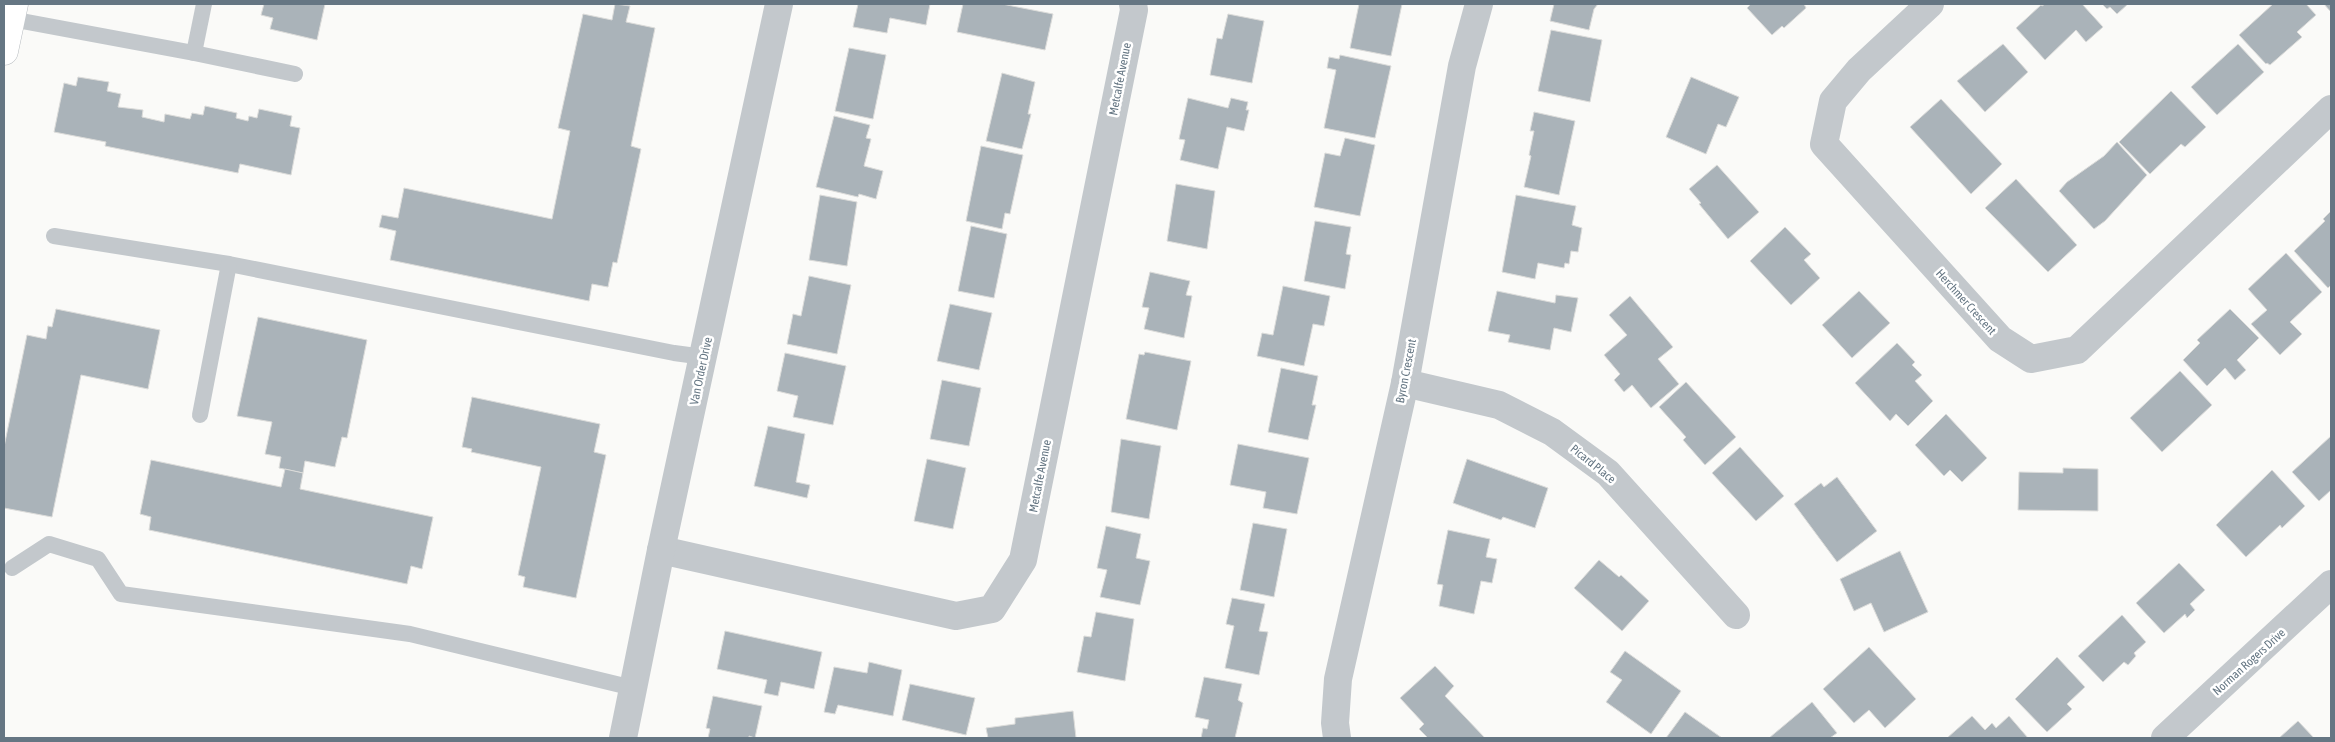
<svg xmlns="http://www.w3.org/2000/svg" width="2335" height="742" viewBox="0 0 2335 742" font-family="'Asap Condensed',sans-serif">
  <rect width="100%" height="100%" fill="#fafaf8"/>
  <g fill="#aab3b9" stroke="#dcdcda">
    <polygon points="264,4 325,4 317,40 270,29 273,18 261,15"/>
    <polygon points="615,4 630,6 626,22 655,28 631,146 641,149 617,263 613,262 608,287 592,284 589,301 390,260 396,231 379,227 382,215 398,218 404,188 552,219 570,131 558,128 583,14 612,20"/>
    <polygon points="858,4 930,4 926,25 890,18 887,33 853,27"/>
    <polygon points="963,4 1002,4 1053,14 1045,50 957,32"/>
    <polygon points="1359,4 1402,4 1391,56 1350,48"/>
    <polygon points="1554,4 1598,4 1594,9 1589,30 1550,21"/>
    <polygon points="1751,4 1804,4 1806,8 1784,28 1782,26 1772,35 1747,8"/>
    <polygon points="2045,4 2082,4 2103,27 2086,42 2076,30 2045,60 2016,28 2041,5 2042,6"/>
    <polygon points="2102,4 2128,4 2117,14 2110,7 2107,9"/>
    <polygon points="2273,4 2306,4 2316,15 2297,32 2302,37 2270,65 2267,63 2266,64 2239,35"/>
    <polygon points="2324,4 2331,4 2331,10 2330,11"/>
    <polygon points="1228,14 1264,21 1252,83 1210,75 1217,38 1222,39"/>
    <polygon points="1551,30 1602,40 1590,102 1538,91"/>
    <polygon points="2003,44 2028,72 1985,112 1957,81"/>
    <polygon points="2238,44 2264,72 2217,115 2191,87"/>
    <polygon points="849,48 886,55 873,119 835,111"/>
    <polygon points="1340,55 1391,66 1375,138 1324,128 1336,70 1327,68 1329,57 1339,59"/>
    <polygon points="1002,73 1035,82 1028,114 1031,114 1022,149 986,141"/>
    <polygon points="78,77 109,82 107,91 121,94 118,107 143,110 142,117 164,122 165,114 190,119 192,113 203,115 205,106 237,113 236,118 248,121 249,116 257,118 259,109 292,116 290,126 300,128 291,175 240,164 238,173 105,146 106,142 54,132 64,83 76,86"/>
    <polygon points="1691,77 1739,97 1726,127 1718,124 1706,154 1666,137"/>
    <polygon points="2171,91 2206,127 2185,147 2181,144 2150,174 2119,142"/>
    <polygon points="1188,98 1228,108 1231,98 1248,102 1246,110 1249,110 1244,131 1227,127 1218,169 1180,160 1185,140 1179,139"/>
    <polygon points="1941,99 2002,164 1971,194 1910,127"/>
    <polygon points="1534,112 1575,121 1559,195 1524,187 1531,156 1529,155 1534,131 1530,131"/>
    <polygon points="834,116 870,125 866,138 871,139 864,166 883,171 876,199 859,194 858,197 816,187"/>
    <polygon points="1345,138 1375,145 1360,216 1314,207 1325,153 1340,156"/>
    <polygon points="2117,142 2147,175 2105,221 2094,229 2059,191 2067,182 2104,156"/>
    <polygon points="981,146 1023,155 1010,214 1005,213 1002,229 966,221"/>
    <polygon points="1717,165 1759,212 1728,239 1699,204 1701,203 1689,189"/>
    <polygon points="2016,179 2077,245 2048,272 1985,208"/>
    <polygon points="1176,184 1215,191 1207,249 1167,241"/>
    <polygon points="820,195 857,202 847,266 809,260"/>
    <polygon points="1516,195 1576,206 1572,225 1582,228 1578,252 1571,251 1569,264 1565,263 1564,268 1538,263 1535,279 1502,272"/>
    <polygon points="2331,211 2331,285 2328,288 2294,251 2325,221 2323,219"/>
    <polygon points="1315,221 1351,227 1346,254 1351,255 1345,289 1304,281"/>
    <polygon points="971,226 1007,234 994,298 958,291"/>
    <polygon points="1785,227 1811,254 1804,260 1820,278 1791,305 1750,261"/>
    <polygon points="2286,253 2322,292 2290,322 2302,334 2280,355 2251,324 2267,310 2248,289"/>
    <polygon points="1150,272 1190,281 1186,295 1192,296 1184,338 1144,329 1149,308 1142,307"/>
    <polygon points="809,276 851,285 837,354 787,344 793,314 801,316"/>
    <polygon points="1283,286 1330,296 1324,326 1313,324 1304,366 1257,356 1262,333 1273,335"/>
    <polygon points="1497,291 1555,303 1556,295 1578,298 1571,332 1554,328 1550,350 1508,342 1510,335 1488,331"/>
    <polygon points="1859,291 1890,323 1852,358 1822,325"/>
    <polygon points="1630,296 1673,347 1658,359 1679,384 1651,408 1632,385 1624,392 1614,380 1620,374 1604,355 1627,335 1609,315"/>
    <polygon points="950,304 992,313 979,370 937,361"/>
    <polygon points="56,309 160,330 148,389 81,375 52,517 4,508 4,447 27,335 46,339 48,326 52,327"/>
    <polygon points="2230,309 2259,338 2237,360 2246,370 2235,380 2225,368 2207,386 2183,360 2200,343 2197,340"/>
    <polygon points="258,317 367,340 347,438 342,437 335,467 305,461 303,473 279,468 281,457 265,454 272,422 237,416"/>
    <polygon points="1897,343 1915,362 1912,365 1922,375 1915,381 1933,401 1908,426 1896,414 1890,421 1855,383"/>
    <polygon points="1145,352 1191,361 1177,430 1126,419 1139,354 1144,355"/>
    <polygon points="785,353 846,366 833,425 793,417 798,396 777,391"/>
    <polygon points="1281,368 1318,376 1312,405 1316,405 1308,440 1268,432"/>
    <polygon points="2180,371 2212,405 2162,452 2130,418"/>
    <polygon points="942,380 981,388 969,446 930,439"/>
    <polygon points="1686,382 1736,437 1705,465 1683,440 1686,437 1659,407"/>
    <polygon points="472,397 600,424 594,452 606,455 576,598 523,587 525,577 518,575 541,467 471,452 472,449 462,447"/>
    <polygon points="1946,414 1987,458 1962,482 1950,470 1944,476 1915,445"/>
    <polygon points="768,426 805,434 796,482 810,485 807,498 754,486"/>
    <polygon points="2331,436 2331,490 2319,501 2292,472"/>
    <polygon points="1121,439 1161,446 1149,519 1111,512"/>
    <polygon points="1238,444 1309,458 1297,514 1263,508 1266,492 1230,485"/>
    <polygon points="1740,447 1784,496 1756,521 1712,473"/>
    <polygon points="927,459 966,468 953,529 914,521"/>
    <polygon points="1467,459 1548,488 1535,528 1503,517 1501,520 1453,503"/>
    <polygon points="151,460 281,487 285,469 303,473 300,489 433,517 422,569 411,566 407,584 149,530 151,517 140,514"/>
    <polygon points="2063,468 2098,469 2098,511 2018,510 2019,472 2063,473"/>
    <polygon points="2272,470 2305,506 2282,528 2280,525 2246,557 2216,525"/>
    <polygon points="1837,477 1877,531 1837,562 1794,504 1821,483 1824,487"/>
    <polygon points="1253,523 1287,529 1274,597 1240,590"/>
    <polygon points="1106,526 1141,534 1136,558 1150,561 1140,605 1100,597 1107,570 1097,568"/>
    <polygon points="1448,530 1490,539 1486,557 1497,559 1492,583 1481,581 1474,614 1439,606 1443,585 1437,584"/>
    <polygon points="1900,551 1928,612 1884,632 1871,603 1854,611 1840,579"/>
    <polygon points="1599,560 1619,577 1621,575 1649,601 1622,631 1574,588"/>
    <polygon points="2179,563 2205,590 2190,604 2195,610 2187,618 2185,614 2164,633 2136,603"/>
    <polygon points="1232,598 1265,604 1259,631 1268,632 1259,675 1225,668 1234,626 1226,624"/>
    <polygon points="1096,612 1134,619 1125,681 1077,672 1084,636 1091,637"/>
    <polygon points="2122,615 2146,642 2134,653 2136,656 2128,665 2124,662 2103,682 2078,656"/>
    <polygon points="725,631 822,652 814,689 781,682 778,696 764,693 767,680 717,669"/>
    <polygon points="1869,647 1916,699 1885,728 1869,710 1854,723 1823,689"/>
    <polygon points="1625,651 1681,691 1651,734 1606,702 1622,680 1610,672"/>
    <polygon points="2057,657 2085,687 2067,704 2072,709 2047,732 2015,699"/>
    <polygon points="869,662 902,670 893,716 838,705 835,714 824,712 834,667 867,673"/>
    <polygon points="1435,666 1454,686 1445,696 1485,738 1428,738 1419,729 1424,724 1400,698"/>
    <polygon points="1204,677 1242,684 1238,700 1243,703 1235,738 1201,738 1203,728 1207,729 1209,720 1195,717"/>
    <polygon points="910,684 975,698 966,735 902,720"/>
    <polygon points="713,696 762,706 755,738 749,736 749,738 708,738 710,729 706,728"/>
    <polygon points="1812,702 1837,733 1830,738 1769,738"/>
    <polygon points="1073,711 1076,738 988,738 986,728 1015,724 1015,718"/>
    <polygon points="1685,712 1722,738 1666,738"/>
    <polygon points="1972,716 1985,730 1992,723 1996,728 2009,716 2028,738 1947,738"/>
    <polygon points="2298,721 2314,738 2279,738"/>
  </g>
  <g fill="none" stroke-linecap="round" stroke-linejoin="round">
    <defs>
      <polyline id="primary" points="4,51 14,4"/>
    </defs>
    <use href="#primary" stroke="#b5babe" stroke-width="29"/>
    <g stroke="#c3c8cc" stroke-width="16">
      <polyline points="11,19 194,53 295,74"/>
      <polyline points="194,53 204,4"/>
      <polyline points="54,236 229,264 674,353 704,357"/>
      <polyline points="200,415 229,264"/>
      <polyline points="12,568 49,544 98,559 121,594 410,634 633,688"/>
    </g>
    <g stroke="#c3c8cc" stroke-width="28">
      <polyline points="1930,4 1859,70 1833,101 1824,144 2000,339 2031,359 2077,350 2331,109"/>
      <polyline points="1405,383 1499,405 1552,432 1608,473 1736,615"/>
      <polyline points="661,550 956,616 992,609 1023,560 1134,10 1133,4"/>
      <polyline points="623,738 661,550 779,4"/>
      <polyline points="1337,738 1335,723 1338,679 1405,383 1462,66 1479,4"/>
      <polyline points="2165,738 2331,584"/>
    </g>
    <use href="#primary" stroke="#fff" stroke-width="28"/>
  </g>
  <g text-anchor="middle" stroke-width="5" stroke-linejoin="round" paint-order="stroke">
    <g font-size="12" fill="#657683" stroke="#fff">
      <text transform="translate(1120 79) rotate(-79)" y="4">Metcalfe Avenue</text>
      <text transform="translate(1966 302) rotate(48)" y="4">Herchmer Crescent</text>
      <text transform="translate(701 371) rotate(-78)" y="4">Van Order Drive</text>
      <text transform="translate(1406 371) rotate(-79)" y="4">Byron Crescent</text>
      <text transform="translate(1593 464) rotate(39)" y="4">Picard Place</text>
      <text transform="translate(1040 476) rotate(-79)" y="4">Metcalfe Avenue</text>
      <text transform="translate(2249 662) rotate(-42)" y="4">Norman Rogers Drive</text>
    </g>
  </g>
  <rect width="2335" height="742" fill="none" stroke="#657683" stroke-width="10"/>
</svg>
